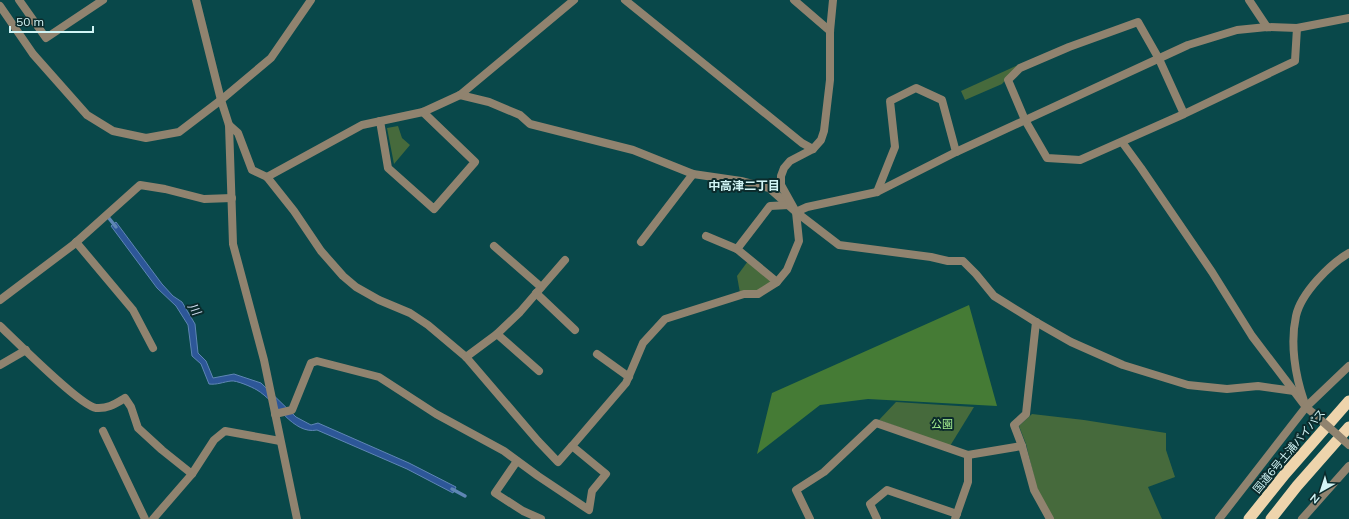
<svg xmlns="http://www.w3.org/2000/svg" width="1349" height="519" viewBox="0 0 1349 519" font-family="Mulish,'Noto Sans JP',sans-serif">
  <rect width="100%" height="100%" fill="#09484a"/>
  <g fill="#466a3c">
    <polygon points="1018,65 1002,84 965,100 961,91"/>
    <polygon points="398,126 402,138 410,145 394,164 387,128"/>
    <polygon points="748,261 773,282 756,291 740,293 737,276"/>
    <polygon points="896,402 974,407 950,446 879,420"/>
    <polygon points="1032,414 1084,420 1166,433 1166,450 1175,477 1148,487 1162,519 1053,519 1037,489 1026,444 1019,426"/>
  </g>
  <polygon fill="#457b35" points="969,305 997,406 868,399 820,405 757,454 772,393"/>
  <path fill="#2d5798" stroke="#5e86b4" d="M116,222L162,284L173,296L182,302L195,324L198,353L206,361L213,378L234,374L261,383L296,417L311,425L318,423L409,463L456,487L453,493L407,469L317,430C293,435 276,401 257,390C252,387 236,380 231,381C223,382 217,385 209,384L201,364L192,356L188,325L176,306L157,288L111,226Z"/>
  <g fill="none" stroke-linecap="round" stroke-linejoin="round">
    <g stroke="#5e86b4" stroke-width="3.5">
      <polyline points="108,217 116,227"/>
      <polyline points="452,489 465,496"/>
    </g>
    <g stroke="#90836f" stroke-width="8">
      <polyline points="19,0 46,38 103,0"/>
      <polyline points="196,0 221,100 229,125 233,244 264,360 297,519"/>
      <polyline points="625,0 802,143 813,149"/>
      <polyline points="794,0 830,31"/>
      <polyline points="1249,0 1267,27"/>
      <polyline points="0,6 33,54 87,115 113,131 146,138 179,132 221,100 271,58 311,0"/>
      <polyline points="460,95 489,102 520,115 530,124 633,150 693,174 741,181 769,188 796,212 839,245 931,257 948,261 963,261 976,274 994,296 1036,322 1071,342 1123,365 1188,385 1227,389 1258,386 1294,391"/>
      <polyline points="1184,114 1159,59 1138,22 1069,47 1020,68 1008,80 1025,120 1047,158 1080,160 1184,114 1295,61 1297,28"/>
      <polyline points="380,121 388,168 434,209 475,162 423,112"/>
      <polyline points="229,125 238,133 252,170 267,177 294,211 321,251 343,276 356,287 379,300 410,313 428,325 466,357 538,441 558,462 572,446"/>
      <polyline points="1122,142 1141,168 1212,272 1252,336 1306,407 1313,413"/>
      <polyline points="267,177 362,125 423,112 460,95 574,0"/>
      <polyline points="877,192 895,147 890,101 916,88 942,100 956,152"/>
      <polyline points="796,212 807,207 877,192 956,152 1188,45 1237,30 1267,27 1297,28 1349,18"/>
      <polyline points="706,236 737,249 777,282"/>
      <polyline points="76,242 133,310 153,348"/>
      <polyline points="641,242 693,174"/>
      <polyline points="494,246 541,287"/>
      <polyline points="737,249 770,206 789,205"/>
      <polyline points="536,293 575,330"/>
      <polyline points="0,300 73,245 140,185 165,189 204,199 232,198"/>
      <polyline points="1036,322 1026,414 1014,425 1022,446 1034,490 1050,519"/>
      <path d="M0,326C15,340 80,406 96,408C108,409 115,404 125,398L131,407L138,428L162,450L192,474"/>
      <polyline points="497,334 539,371"/>
      <polyline points="597,354 629,377"/>
      <polyline points="466,357 497,334 520,312 565,260"/>
      <polyline points="0,365 26,350"/>
      <path d="M1304,401C1295,375 1290,343 1296,316C1301,293 1330,264 1349,253"/>
      <polyline points="275,414 292,410 311,363 317,361 379,377 436,414 504,451 538,476 589,510 592,491 606,474 572,446 626,383 643,343 665,319 744,294 758,294 777,282 787,270 799,241 796,212 781,185 781,176 784,168 790,161 813,149 821,140 824,131 830,80 830,31 833,0"/>
      <polyline points="103,431 145,519"/>
      <polyline points="517,461 495,493 523,511 541,519"/>
      <polyline points="153,519 192,474 214,440 225,431 280,441"/>
      <polyline points="810,519 796,490 824,472 876,423 968,455 1022,446"/>
      <polyline points="877,519 870,504 887,490 957,514"/>
      <polyline points="955,519 968,482 968,455"/>
      <polyline points="1219,519 1306,407 1349,366"/>
      <polyline points="1302,519 1349,466"/>
    </g>
    <g stroke="#eed4ac" stroke-width="11">
      <polyline points="1249,519 1285,474 1349,401"/>
      <polyline points="1271,519 1297,486 1349,427"/>
    </g>
    <polyline stroke="#90836f" stroke-width="8" points="1313,413 1349,445"/>
  </g>
  <g text-anchor="middle" stroke-width="4" stroke-linejoin="round" paint-order="stroke">
    <g font-size="11" fill="#a4ee8f" stroke="#0b2b2c">
      <text x="942" y="428">公園</text>
    </g>
    <g font-size="11" fill="#d1f4f5" stroke="#0b2b2c">
      <text transform="translate(1289 451) rotate(-50)" y="4">国道6号土浦バイパス</text>
    </g>
    <g font-size="12" font-weight="bold" fill="#d1f4f5" stroke="#0b2b2c">
      <text x="744" y="190">中高津二丁目</text>
    </g>
    <g font-size="12" font-style="italic" fill="#d7e3f6" stroke="#0b2b2c">
      <text transform="translate(194 309) rotate(58)" y="4">川</text>
    </g>
  </g>
  <g transform="translate(1321 491) rotate(219)" stroke="#0b2b2c" stroke-width="3" paint-order="stroke">
  <path d="M0-3L7 15L0 10L-7 15Z" fill="#d1f4f5"/>
  <text y="-6" font-size="11" font-weight="bold" text-anchor="middle" fill="#d1f4f5">N</text>
  </g>
  <path d="M10 26v6h83v-6" fill="none" stroke="#d1f4f5" stroke-width="2"/>
  <text x="16" y="26" font-size="12" fill="#d1f4f5" stroke="#0b2b2c" stroke-width="3" paint-order="stroke">50 m</text>
</svg>
